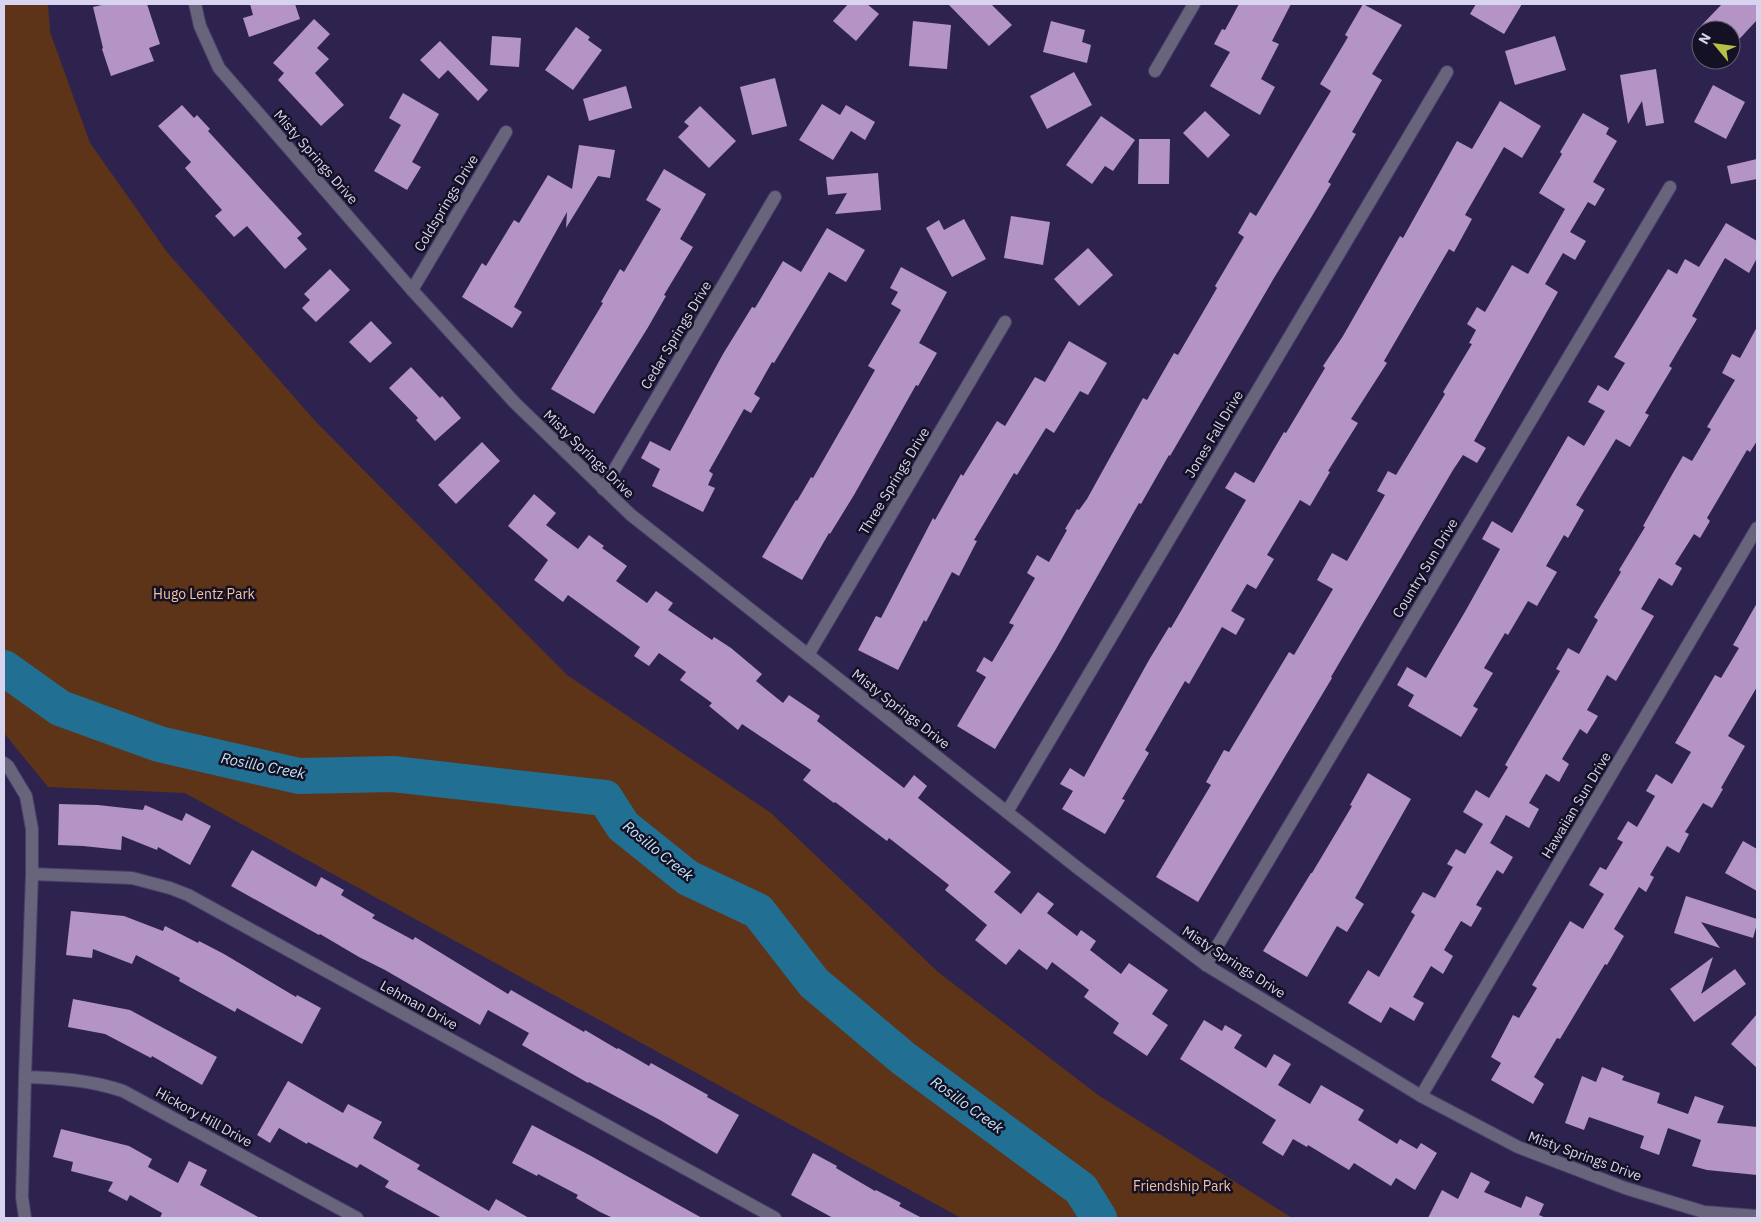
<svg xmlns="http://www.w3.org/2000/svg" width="1761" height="1222" viewBox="0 0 1761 1222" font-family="'IBM Plex Sans',sans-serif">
  <rect width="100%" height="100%" fill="#2e234f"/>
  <polygon fill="#5d3418" points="4,4 48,4 50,32 90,143 167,252 316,422 567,675 771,813 938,972 1098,1095 1292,1218 961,1218 185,793 48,787 4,733"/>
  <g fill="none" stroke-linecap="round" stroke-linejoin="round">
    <polyline stroke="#217094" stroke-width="36" points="4,668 60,708 159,744 299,776 393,774 605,798 623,826 688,878 758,911 814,983 903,1058 1081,1189 1099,1218"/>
  </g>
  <g fill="#b394c5">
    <polygon points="106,4 147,4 160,44 149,48 154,61 111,76 102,49 103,48 93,7"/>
    <polygon points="250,4 295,4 300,19 249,37 243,18 253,15"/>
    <polygon points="848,4 867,4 879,14 856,41 833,21"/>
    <polygon points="948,4 991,4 1012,25 989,46"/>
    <polygon points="1239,4 1291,4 1272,41 1279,44 1261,79 1275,87 1260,115 1210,86 1230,52 1214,44 1222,29 1225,30"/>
    <polygon points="1363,4 1402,25 1372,74 1382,80 1352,132 1356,134 1328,182 1331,184 1312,216 1274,278 1170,456 1169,455 1141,504 1139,503 1056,649 995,749 957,726 986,677 976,671 984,657 992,662 1014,625 1009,623 1035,578 1027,573 1037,555 1049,562 1067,530 1065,529 1077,509 1079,510 1087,499 1143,398 1147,400 1174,353 1178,355 1217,288 1215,286 1244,237 1238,233 1250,212 1256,216 1331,91 1320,84 1348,37 1345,35"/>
    <polygon points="1476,4 1522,4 1504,34 1470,14"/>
    <polygon points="1722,4 1757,4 1757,20 1731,48 1731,30 1697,30"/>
    <polygon points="314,19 330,34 317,48 329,59 315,73 344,105 321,126 278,80 284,73 273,63"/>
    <polygon points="913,21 951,25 947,69 909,66"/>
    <polygon points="1051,21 1085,30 1082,42 1091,45 1087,63 1043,52"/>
    <polygon points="576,27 590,37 588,40 602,50 573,90 545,70"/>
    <polygon points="492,36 521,38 519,67 490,65"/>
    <polygon points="1555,36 1566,70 1515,85 1505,51"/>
    <polygon points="440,41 488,90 478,101 448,70 439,79 420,60"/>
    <polygon points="1656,69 1664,123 1646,126 1642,101 1628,124 1620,75"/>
    <polygon points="1074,72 1092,105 1047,129 1030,96"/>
    <polygon points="775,78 787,126 752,135 740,87"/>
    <polygon points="1713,85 1745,102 1726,139 1694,122"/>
    <polygon points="626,86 632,108 589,121 583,99"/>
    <polygon points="403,93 439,114 412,162 421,167 407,190 374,171 401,125 389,118"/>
    <polygon points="1500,101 1541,126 1522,158 1504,147 1465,215 1472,219 1454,252 1449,249 1384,361 1387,363 1351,419 1358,423 1328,471 1330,472 1310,506 1300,500 1267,555 1274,559 1256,589 1247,584 1231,611 1245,619 1236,635 1222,627 1189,684 1185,681 1145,750 1149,753 1122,799 1125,800 1105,834 1062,809 1073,791 1060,784 1070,768 1084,777 1149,660 1169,627 1171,628 1246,500 1225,488 1235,472 1254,483 1284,432 1286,433 1325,368 1323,366 1343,336 1400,236 1403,238 1457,141 1472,149"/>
    <polygon points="822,104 840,115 846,105 875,122 865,140 851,131 833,160 799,140"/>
    <polygon points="182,105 194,118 197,115 210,129 208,131 302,234 297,238 307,249 285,269 247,226 234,237 215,216 222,210 185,168 191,162 158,126"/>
    <polygon points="700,106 736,141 709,168 678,137 689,126 684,122"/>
    <polygon points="1205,111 1230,135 1208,158 1183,133"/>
    <polygon points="1583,113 1609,128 1606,134 1617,141 1593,182 1605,189 1595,206 1588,202 1570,232 1586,241 1575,260 1563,253 1545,284 1558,292 1474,441 1486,448 1477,463 1463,455 1453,470 1331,677 1332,678 1198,902 1156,877 1211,785 1206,782 1224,750 1229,752 1289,652 1294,655 1333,589 1317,580 1332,553 1347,561 1385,495 1377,491 1388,471 1396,475 1445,394 1443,392 1472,344 1469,343 1476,330 1467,324 1477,307 1485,312 1512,265 1528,274 1565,209 1539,193 1562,154 1560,152"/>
    <polygon points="1101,116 1135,140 1113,171 1105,166 1092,184 1066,165"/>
    <polygon points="1139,139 1170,139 1169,184 1138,184"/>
    <polygon points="579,145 615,150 610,178 598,176 566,228 567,212 514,307 522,312 512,328 462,297 482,263 486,266 514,220 519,223 548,175 572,189"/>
    <polygon points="1757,159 1757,179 1731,184 1727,166"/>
    <polygon points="664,169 706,194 680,239 693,247 664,295 666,296 647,329 594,414 551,389 603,303 601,302 620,269 624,272 661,209 646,200"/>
    <polygon points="878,173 881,210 835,214 847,193 828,195 826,177"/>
    <polygon points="1011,216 1050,222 1043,265 1004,258"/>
    <polygon points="964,219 986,259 952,277 926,228 939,220 944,230"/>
    <polygon points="1726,223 1757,241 1757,258 1749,273 1725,258 1692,316 1697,319 1669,366 1672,368 1645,413 1649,415 1630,447 1616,439 1576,505 1584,510 1568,538 1564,535 1546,566 1557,572 1537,606 1528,601 1508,635 1505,633 1484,668 1493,673 1473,706 1478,709 1461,737 1408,706 1414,695 1397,685 1407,667 1426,678 1466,610 1500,549 1482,539 1492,521 1512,533 1568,436 1584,446 1605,411 1588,402 1598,385 1608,391 1625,363 1614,357 1668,269 1677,274 1685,259 1699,267"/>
    <polygon points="827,228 865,250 846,282 829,272 774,363 772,362 754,394 760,398 751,413 744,409 709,471 713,474 708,485 715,488 703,512 652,486 660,469 641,458 650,441 670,451 723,354 752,307 755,308 783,261 801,272"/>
    <polygon points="1088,248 1113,275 1079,306 1054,279"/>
    <polygon points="901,267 947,292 919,343 937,353 918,386 916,385 854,495 830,534 829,533 802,580 762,557 796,500 797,501 811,477 813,478 875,370 868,366 901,310 891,304 898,292 890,288"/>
    <polygon points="330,269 350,290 316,322 302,308 310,300 304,294"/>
    <polygon points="371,321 392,343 370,363 349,342"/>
    <polygon points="1757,327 1757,441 1750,452 1747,450 1707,518 1710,521 1700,538 1694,534 1675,564 1682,568 1672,586 1659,578 1641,609 1654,616 1616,681 1607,675 1587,710 1598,716 1587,734 1580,729 1562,759 1569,764 1559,782 1546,774 1529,803 1539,809 1529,828 1506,815 1490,843 1513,857 1503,874 1497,870 1476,905 1482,908 1471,927 1461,921 1444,950 1453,956 1443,974 1431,966 1413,997 1424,1003 1414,1021 1390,1007 1381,1023 1348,1003 1368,970 1379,977 1415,915 1411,912 1423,892 1435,898 1453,867 1447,864 1456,849 1465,854 1483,824 1463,812 1476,790 1489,798 1508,767 1505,765 1560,671 1556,669 1568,648 1579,654 1598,620 1594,617 1621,572 1619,570 1645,527 1643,526 1673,473 1683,456 1692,461 1711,429 1707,427 1735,380 1722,373 1732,354 1740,358"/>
    <polygon points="1069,341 1107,363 1088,395 1080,391 1054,433 1046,428 1017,475 1014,473 974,540 977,541 959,576 952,572 926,622 924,620 898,670 858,650 876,616 881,618 933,518 935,520 961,474 963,476 997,421 1005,426 1035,377 1045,382"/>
    <polygon points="411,367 440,398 442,396 461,418 435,441 416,420 418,418 389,388"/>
    <polygon points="482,442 500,461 456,504 438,485"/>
    <polygon points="534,494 556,513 546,525 578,549 589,535 604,546 602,548 627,566 616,581 647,603 656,591 673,603 668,610 712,640 714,637 731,648 762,674 756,681 783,703 789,695 820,716 817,721 904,788 914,775 927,786 918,798 1011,872 994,892 1021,914 1038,892 1054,904 1047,913 1077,936 1081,930 1096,941 1090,950 1121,974 1129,963 1168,990 1152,1014 1168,1025 1147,1056 1113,1033 1119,1023 1084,997 1089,990 1052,962 1047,970 1019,949 1006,965 975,940 987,925 945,890 949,885 889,838 887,841 835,802 834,803 803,780 811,770 742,724 738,730 709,706 712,703 680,680 686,672 659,653 649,666 634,656 640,647 568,595 563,602 534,580 548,560 508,526"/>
    <polygon points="1757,603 1757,687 1728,736 1745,746 1721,788 1723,789 1712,808 1703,803 1685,832 1689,834 1679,853 1667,846 1650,875 1654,877 1646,892 1639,887 1614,929 1624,936 1607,965 1605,964 1560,1039 1557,1038 1534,1077 1544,1084 1533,1104 1491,1080 1501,1063 1491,1057 1513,1015 1519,1018 1537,988 1532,985 1570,921 1583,929 1604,894 1589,885 1600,867 1606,870 1623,842 1617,839 1628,821 1637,827 1655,796 1646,791 1656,774 1672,784 1691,752 1675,743 1715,675 1721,678 1739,648 1733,645"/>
    <polygon points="1368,773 1411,799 1355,898 1364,904 1347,932 1337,926 1307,977 1263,951 1311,873 1312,873 1352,806 1350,805"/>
    <polygon points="59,804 98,805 143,810 145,805 182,821 186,813 211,826 190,865 158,847 157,850 122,836 121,850 83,846 58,845"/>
    <polygon points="1743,841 1757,849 1757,891 1725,873"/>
    <polygon points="252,850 316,887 321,877 344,890 341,895 375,915 372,918 413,940 415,937 508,994 511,990 584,1032 585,1030 617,1049 618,1048 649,1066 651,1063 708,1095 707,1097 739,1115 717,1154 660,1120 589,1082 588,1083 522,1045 529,1033 488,1010 480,1025 385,970 359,957 320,934 319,935 231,886"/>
    <polygon points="1686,896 1757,919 1757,924 1753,938 1701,922 1720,948 1674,933"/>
    <polygon points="71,911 124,916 163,931 165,926 198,943 199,941 224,954 296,997 297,995 321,1008 302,1044 237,1008 235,1012 179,981 180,978 136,955 132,964 93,949 92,958 66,955"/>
    <polygon points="1713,957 1701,994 1735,969 1746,984 1694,1022 1670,989"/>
    <polygon points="73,999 130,1010 217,1057 202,1085 152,1056 151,1058 105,1034 68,1027"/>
    <polygon points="1757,1014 1757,1068 1731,1044"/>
    <polygon points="1204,1020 1222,1031 1225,1025 1242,1035 1234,1048 1266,1068 1274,1054 1291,1064 1278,1085 1310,1104 1321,1085 1364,1110 1358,1120 1397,1144 1400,1139 1417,1149 1421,1143 1437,1153 1415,1190 1396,1178 1391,1186 1354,1163 1349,1170 1308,1145 1307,1147 1293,1139 1283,1156 1262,1143 1276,1120 1180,1059"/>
    <polygon points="1602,1067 1624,1076 1622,1080 1660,1093 1657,1103 1688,1114 1695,1096 1724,1106 1717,1123 1757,1127 1757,1175 1707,1170 1692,1166 1701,1140 1668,1128 1659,1155 1640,1148 1644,1136 1589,1117 1584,1130 1565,1123 1582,1076 1596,1082"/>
    <polygon points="288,1081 343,1113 348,1104 382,1122 373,1138 420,1165 417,1169 489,1211 496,1199 529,1218 442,1218 385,1187 389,1181 360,1164 357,1168 308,1142 307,1144 279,1128 270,1143 257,1135"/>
    <polygon points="532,1125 591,1156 702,1218 613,1218 600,1212 576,1198 578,1195 538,1174 537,1176 512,1163"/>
    <polygon points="61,1129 129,1146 152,1159 148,1167 178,1183 189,1161 207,1170 200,1185 260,1218 160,1218 162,1213 130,1195 127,1201 108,1191 113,1182 71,1171 73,1162 53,1157"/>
    <polygon points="813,1153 837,1166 836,1168 875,1191 876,1190 901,1203 899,1206 922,1218 833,1218 791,1195"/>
    <polygon points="1471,1172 1490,1182 1484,1192 1521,1208 1526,1196 1544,1204 1539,1215 1546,1218 1428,1218 1442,1190 1458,1199"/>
  </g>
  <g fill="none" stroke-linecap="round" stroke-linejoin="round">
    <defs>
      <g id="minor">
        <polyline points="195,4 200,26 219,68 412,290 515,403 631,515 1079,869 1206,965 1421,1096 1518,1147 1625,1188 1704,1212 1757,1216"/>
        <polyline points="1155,71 1194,4"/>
        <polyline points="412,290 506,132"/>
        <polyline points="603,489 775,197"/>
        <polyline points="808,655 1005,322"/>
        <polyline points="4,763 8,766 26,796 32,829 32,874 25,1077 22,1197 25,1218"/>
        <polyline points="1007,812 1447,72"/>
        <polyline points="32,874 132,878 170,888 188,895 775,1218"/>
        <polyline points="1206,965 1670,187"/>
        <path d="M25,1077C59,1078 90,1080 123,1091L357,1218"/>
        <polyline points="1421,1096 1757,528"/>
      </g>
    </defs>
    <use href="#minor" stroke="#493f69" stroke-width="14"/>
    <use href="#minor" stroke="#68647b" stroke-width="12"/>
  </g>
  <g text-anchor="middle" stroke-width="5" stroke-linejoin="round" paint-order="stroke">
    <g font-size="14" fill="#d8d3ef" stroke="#151124">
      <text transform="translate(316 157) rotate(49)" y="5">Misty Springs Drive</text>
      <text transform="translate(446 203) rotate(-59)" y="5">Coldsprings Drive</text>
      <text transform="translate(676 335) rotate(-59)" y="5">Cedar Springs Drive</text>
      <text transform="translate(1214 434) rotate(-59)" y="5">Jones Fall Drive</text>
      <text transform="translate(589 454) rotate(44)" y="5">Misty Springs Drive</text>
      <text transform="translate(894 481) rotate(-59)" y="5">Three Springs Drive</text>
      <text transform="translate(1425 568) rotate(-59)" y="5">Country Sun Drive</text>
      <text transform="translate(901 709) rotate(38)" y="5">Misty Springs Drive</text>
      <text transform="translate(1576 805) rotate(-59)" y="5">Hawaiian Sun Drive</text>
      <text transform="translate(1234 962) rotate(33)" y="5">Misty Springs Drive</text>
      <text transform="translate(419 1005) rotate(29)" y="5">Lehman Drive</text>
      <text transform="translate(204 1117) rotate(29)" y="5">Hickory Hill Drive</text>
      <text transform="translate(1585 1156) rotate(20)" y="5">Misty Springs Drive</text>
    </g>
    <g font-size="14" fill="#f5c1a1" stroke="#151124">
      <text x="204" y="599">Hugo Lentz Park</text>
      <text x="1182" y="1191">Friendship Park</text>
    </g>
    <g font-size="15" font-style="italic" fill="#c0e6fb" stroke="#151124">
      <text transform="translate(263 766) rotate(11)" y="5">Rosillo Creek</text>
      <text transform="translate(658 851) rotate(39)" y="5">Rosillo Creek</text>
      <text transform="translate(967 1105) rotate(36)" y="5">Rosillo Creek</text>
    </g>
  </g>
  <rect width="1761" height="1222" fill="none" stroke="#d8d3ef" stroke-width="10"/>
  <g transform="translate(1716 45) rotate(299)"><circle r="24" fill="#151124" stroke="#635f75"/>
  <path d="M0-4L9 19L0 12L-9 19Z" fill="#b8c147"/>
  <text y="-8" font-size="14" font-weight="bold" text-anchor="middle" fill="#d8d3ef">N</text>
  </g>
</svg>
